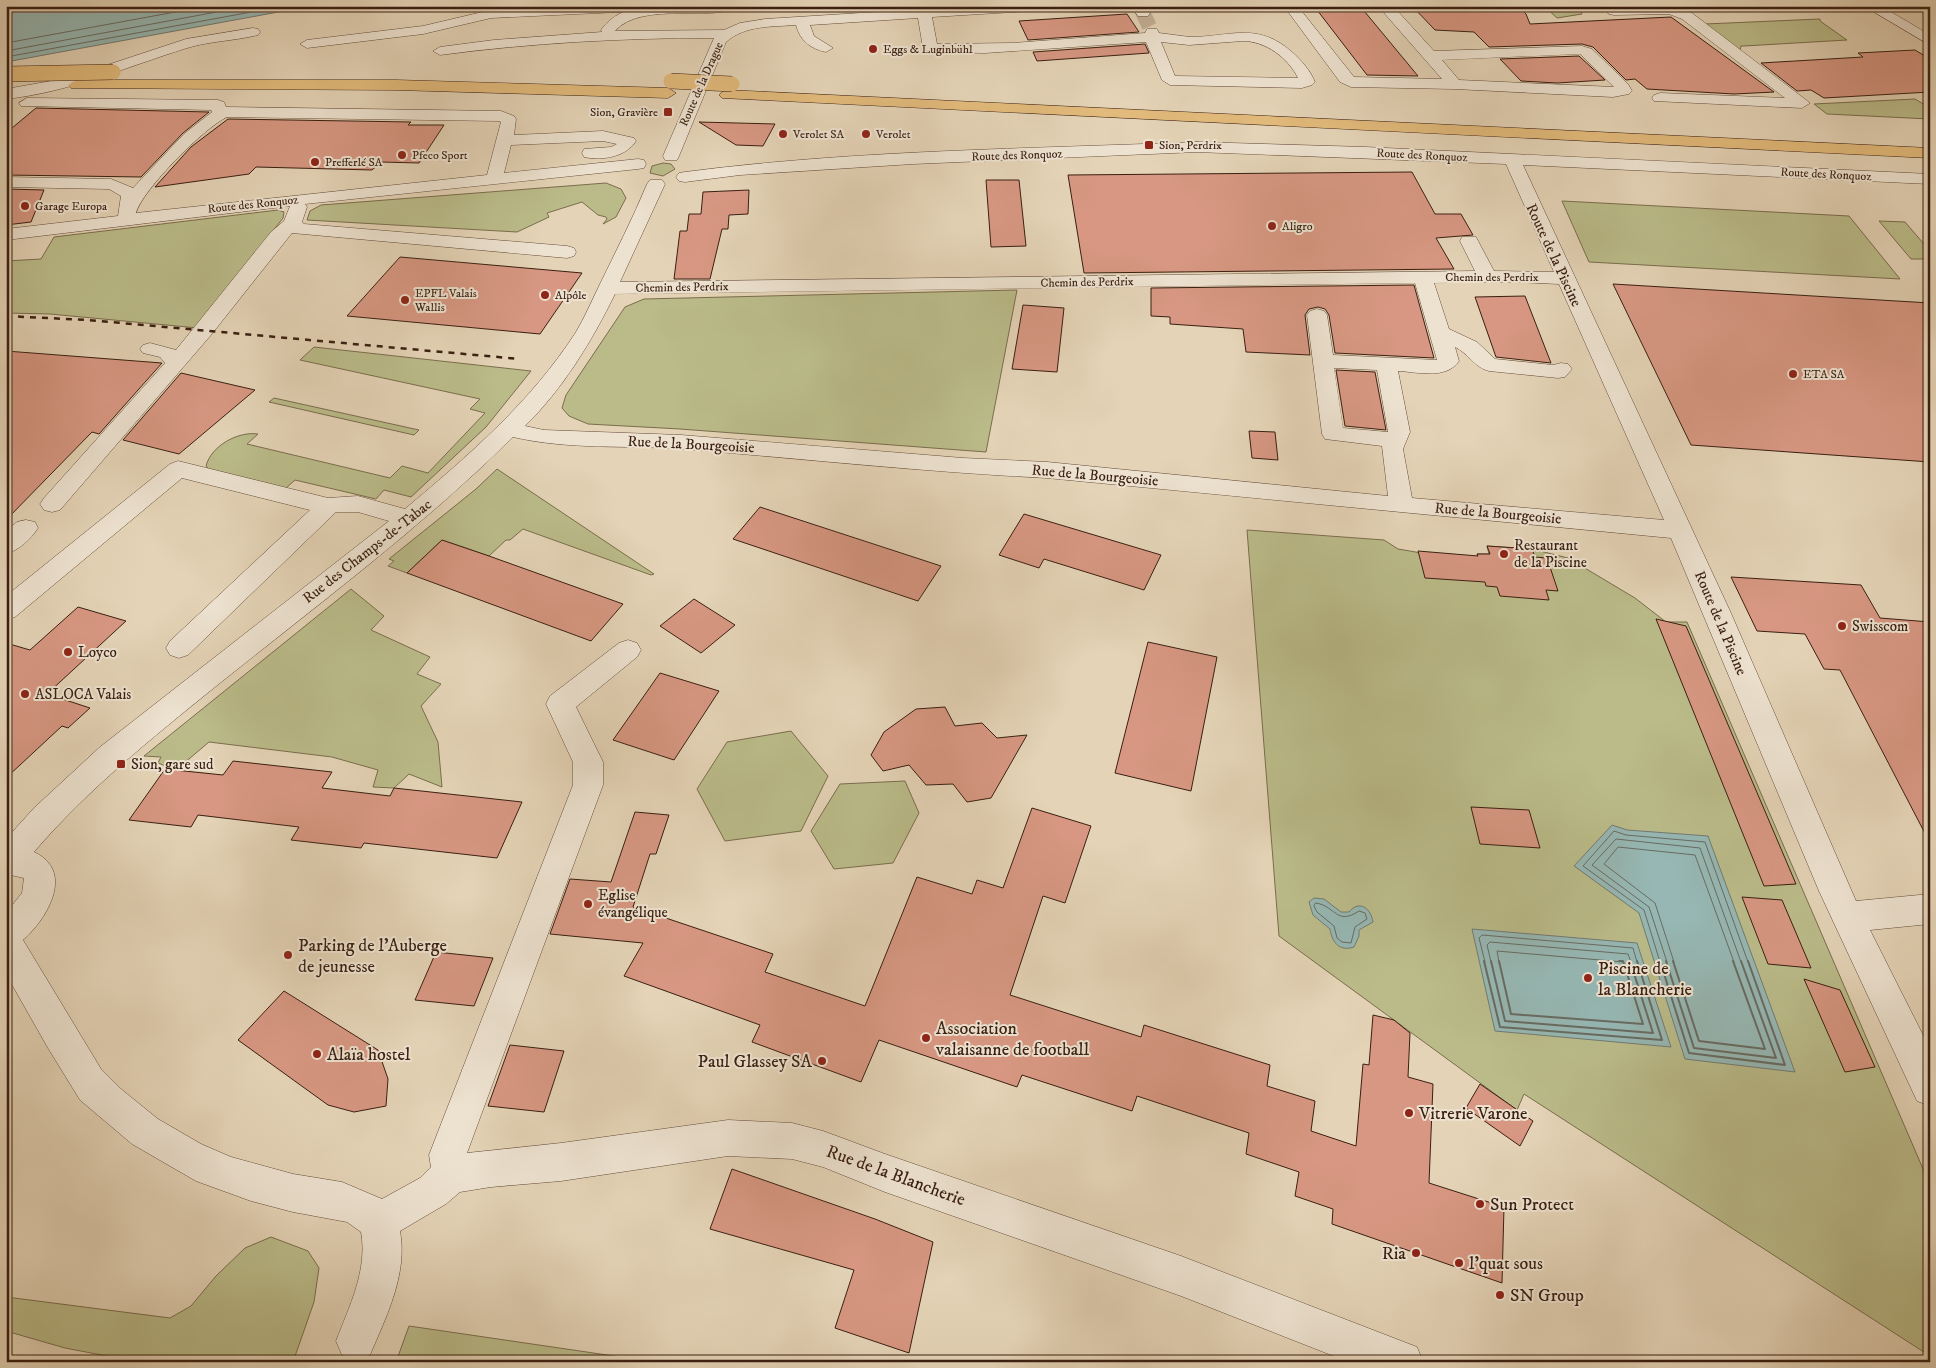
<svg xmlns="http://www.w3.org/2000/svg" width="1936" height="1368" viewBox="0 0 1936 1368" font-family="'IM FELL DW Pica',serif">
  <rect width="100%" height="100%" fill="#e4d3b6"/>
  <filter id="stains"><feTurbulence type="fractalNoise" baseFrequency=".004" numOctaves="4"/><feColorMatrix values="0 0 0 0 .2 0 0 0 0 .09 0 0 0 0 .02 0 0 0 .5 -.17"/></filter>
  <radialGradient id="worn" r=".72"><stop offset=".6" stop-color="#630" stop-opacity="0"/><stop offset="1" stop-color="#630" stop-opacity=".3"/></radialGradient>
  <g fill="#babb89" stroke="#7a6d4d">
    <polygon points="1544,6 1579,6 1582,14 1557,18"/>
    <polygon points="1820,19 1820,21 1847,40 1744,46 1741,46 1740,50 1705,24"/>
    <polygon points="1915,99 1930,108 1930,119 1827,114 1814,104"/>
    <polygon points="663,163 671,164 675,169 663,176 650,173 652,166"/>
    <polygon points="606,183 621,189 626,198 616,217 603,224 607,219 606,217 598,215 582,202 547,213 549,217 517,232 307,220 310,211 321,205"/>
    <polygon points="1562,201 1849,216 1900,279 1589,262"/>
    <polygon points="278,210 284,212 283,218 198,328 50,314 6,313 6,261 41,259 54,237"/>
    <polygon points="1879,221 1905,222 1930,251 1930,259 1911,259"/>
    <polygon points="1017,290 986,452 680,429 588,424 569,416 562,408 566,395 625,307 644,299"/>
    <path d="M314,347L531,371L486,427L411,497L384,490L376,499L295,480L285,489L210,470L206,466C211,446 238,431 258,434L247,444L390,478L402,466L428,473L485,413L470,409L480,399L300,360Z"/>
    <polygon points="274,398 419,430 414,435 269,402"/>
    <polygon points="497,469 654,574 651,575 523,529 510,540 506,540 489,556 442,540 407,573 388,566 394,561 389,559 476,489"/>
    <polygon points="1247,530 1384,540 1398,549 1480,563 1477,554 1489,554 1487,546 1532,549 1568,558 1635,598 1666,622 1687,622 1930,1185 1930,1356 1524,1094 1517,1110 1279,936"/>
    <polygon points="351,589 384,616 371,630 430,657 417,674 441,684 421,706 438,742 442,787 409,774 394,788 373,787 378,770 332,757 209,742 176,770 158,763 161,757 144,756"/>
    <polygon points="791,731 828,776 801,831 725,841 697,789 727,742"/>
    <polygon points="905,781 919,813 893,863 834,869 811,831 840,784"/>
    <polygon points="271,1237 308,1251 319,1268 314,1302 293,1362 138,1362 65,1348 6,1331 6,1297 170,1318 191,1306 216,1276 245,1248"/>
    <polygon points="409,1326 655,1362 396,1362"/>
  </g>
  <g fill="#96b7b3" stroke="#717a72">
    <polygon points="37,6 311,6 6,62 6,11"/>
    <polygon points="1612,825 1627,830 1708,836 1795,1072 1685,1059 1639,913 1574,866"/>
    <path d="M1314,898L1324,899L1341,912H1349C1360,899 1371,909 1373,922L1359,930V936L1354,947C1339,952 1332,942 1330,929L1313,915L1309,902Z"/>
    <polygon points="1472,929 1637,943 1671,1047 1495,1031"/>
  </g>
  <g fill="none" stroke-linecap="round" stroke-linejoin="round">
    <g stroke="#686b62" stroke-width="1">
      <polyline points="6,43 208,6"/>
      <polyline points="6,51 249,6"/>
      <polyline points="6,57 284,6"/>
      <path d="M1316,903C1336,906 1336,926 1359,911L1365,913L1367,919L1355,927L1351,943L1342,942L1337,938L1334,926L1317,912L1314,906Z"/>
      <polyline points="1485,962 1479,938 1482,935 1633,948 1637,962"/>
      <polyline points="1491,962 1487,945 1490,942 1628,954 1631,962"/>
      <polyline points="1499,962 1497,951 1623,962"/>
      <polyline points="1660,962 1644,910 1583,866 1614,831 1626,835 1705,842 1748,962"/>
      <polyline points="1667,962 1649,907 1592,865 1616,839 1700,848 1741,962"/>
      <polyline points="1674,962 1655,903 1604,864 1618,847 1695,855 1734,962"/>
    </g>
    <g stroke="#686b62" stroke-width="2">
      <polyline points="1484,961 1500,1027 1662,1040 1637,961"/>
      <polyline points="1491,961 1505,1021 1653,1033 1630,961"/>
      <polyline points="1499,961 1511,1014 1643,1024 1623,961 1619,961"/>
      <polyline points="1660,961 1689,1053 1785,1065 1748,961"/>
      <polyline points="1666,961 1694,1048 1776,1058 1741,961"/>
      <polyline points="1673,961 1699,1041 1765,1049 1733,961"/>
    </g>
  </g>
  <g fill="#d79782" stroke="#3a1f11">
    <polygon points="1314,6 1360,6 1418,76 1367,75"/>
    <polygon points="1412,6 1518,6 1526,14 1530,24 1671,17 1774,92 1734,94 1647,89 1635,79 1626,80 1593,47 1582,44 1489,47 1474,32 1435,30"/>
    <polygon points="1127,14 1139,32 1028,40 1019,21"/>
    <polygon points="1145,44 1149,53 1037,61 1033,52"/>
    <polygon points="1915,50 1930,59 1930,92 1824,98 1811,90 1797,91 1761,63 1863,57 1858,53"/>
    <polygon points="1579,56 1605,80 1557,83 1521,81 1500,59"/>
    <polygon points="36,108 209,112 183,133 141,177 6,175 6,133"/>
    <polygon points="228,119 411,122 408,125 444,125 419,163 381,162 372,170 256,167 249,174 155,187 191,147"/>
    <polygon points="699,122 775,124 763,146 736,145"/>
    <polygon points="1412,172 1435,214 1461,214 1473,235 1436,238 1454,269 1084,273 1068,175"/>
    <polygon points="986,180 1019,180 1026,246 991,247"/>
    <polygon points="6,189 44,190 31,222 6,225"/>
    <polygon points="749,190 748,214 729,215 728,229 722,229 710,279 674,279 680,231 687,231 689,214 701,214 703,192"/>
    <polygon points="400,257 582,273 540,334 347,316"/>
    <polygon points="1613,284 1930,303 1930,462 1691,445"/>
    <polygon points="1414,285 1434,358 1335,353 1329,315 1325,309 1318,307 1309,309 1305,315 1310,355 1246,352 1243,329 1170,324 1170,317 1151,316 1151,288"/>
    <polygon points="1525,296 1551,363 1496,357 1475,297"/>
    <polygon points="1023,305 1064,308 1057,372 1012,369"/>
    <polygon points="6,351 162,363 99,434 92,432 6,520"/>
    <polygon points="1336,370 1375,372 1386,430 1345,426"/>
    <polygon points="181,373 255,390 179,454 123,440"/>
    <polygon points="1249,431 1275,432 1278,460 1252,458"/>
    <polygon points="760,507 941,566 918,601 733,539"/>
    <polygon points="1024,514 1161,555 1144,590 1044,559 1039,568 999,555"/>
    <polygon points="442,540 489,556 623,604 591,641 407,573"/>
    <polygon points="1487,546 1532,549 1535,557 1547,558 1558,591 1546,590 1549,600 1500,596 1497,587 1486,586 1485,582 1425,578 1418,551 1478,556 1477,554 1490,554"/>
    <polygon points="1731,577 1861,585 1880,618 1930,622 1930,843 1840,670 1824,669 1805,634 1757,631"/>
    <polygon points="694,599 735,625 701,653 660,626"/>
    <polygon points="78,607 126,621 47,694 90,708 68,728 62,726 6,778 6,643 30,650"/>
    <polygon points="1656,619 1686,626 1796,884 1764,886"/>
    <polygon points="1148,642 1217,657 1191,791 1115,773"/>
    <polygon points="660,673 719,691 674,760 613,740"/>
    <polygon points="945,707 955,726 982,723 997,738 1027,735 991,798 967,802 953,784 926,785 909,765 883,771 871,755 884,732 916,709"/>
    <polygon points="233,761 332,772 322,788 390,796 394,788 522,802 497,858 364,843 361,848 291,840 299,827 198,815 191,827 129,820 165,769 223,775"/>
    <polygon points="1471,807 1529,810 1540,848 1480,844"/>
    <polygon points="1032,808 1091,826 1065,903 1043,896 1010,995 1141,1037 1144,1025 1270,1065 1267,1086 1315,1101 1311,1131 1356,1146 1363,1064 1369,1065 1373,1015 1394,1020 1410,1033 1408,1077 1433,1084 1429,1183 1504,1207 1502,1283 1332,1224 1333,1209 1295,1196 1299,1172 1246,1154 1249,1133 1137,1096 1132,1111 1022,1075 1017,1087 879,1040 861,1082 752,1042 760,1025 624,976 643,943 550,934 570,879 611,882 635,812 669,815 656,854 650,854 633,907 773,954 765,972 865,1006 917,877 972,894 977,880 1003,888"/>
    <polygon points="1742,897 1782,900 1811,968 1768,964"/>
    <polygon points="436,952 493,958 474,1006 415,1000"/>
    <polygon points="1804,979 1840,990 1875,1067 1845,1072"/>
    <polygon points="284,991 378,1050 388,1079 386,1106 354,1112 328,1105 238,1040"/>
    <polygon points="510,1045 564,1051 544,1112 488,1106"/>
    <polygon points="1480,1084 1533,1121 1520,1146 1466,1108"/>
    <polygon points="732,1169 875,1219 933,1242 909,1353 835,1328 854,1270 710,1229"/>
  </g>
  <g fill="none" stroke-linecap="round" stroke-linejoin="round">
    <polyline stroke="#c2af95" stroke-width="15" stroke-dasharray="15 8" stroke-linecap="butt" points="1143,13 1152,32"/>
    <defs>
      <g id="minor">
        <polygon points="569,6 627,8 620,12 491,18 423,34 307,48 300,44 307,40 423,26 491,10"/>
        <path d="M643,6H735C721,23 641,0 615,31L724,30L740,23L765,19L973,6H1053L1046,10L932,17L937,44L1013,43L1145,33L1147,29H1157L1159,33C1169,34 1180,36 1190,37C1230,37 1257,21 1292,52C1301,60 1310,70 1315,82L1312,85L1302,88L1170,85L1162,80L1146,42L985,53L930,52L923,48L918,18L810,25L814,36L833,48L826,52C811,49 800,41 796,25C772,27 745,25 726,42L679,156L677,160H665L663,156L714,38C622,38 531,43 440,55L433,51L440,47L494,40L602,32L601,30C612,15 625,10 643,6ZM1243,41C1266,41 1288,58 1298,78L1175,76L1161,42L1189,45Z"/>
        <polygon points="1131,6 1145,6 1150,13 1148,16 1138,16"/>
        <path d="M1288,6H1303L1300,9L1354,77L1442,79L1378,6H1393L1434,51L1582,46L1592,49L1628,84L1632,91L1629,94L1613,97L1455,89L1351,87L1340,82L1286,9ZM1580,54L1614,87L1459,80L1442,60Z"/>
        <polygon points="1602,6 1672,6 1692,13 1810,103 1802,108 1654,101 1652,98 1654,95 1660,93 1785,98 1682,19 1669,14 1614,15 1609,14"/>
        <polygon points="1864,6 1881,6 1930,35 1930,45"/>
        <path d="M253,28L258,29L260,32L258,35C234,41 210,41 187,48C126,67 70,92 6,99V89L68,78L186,39Z"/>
        <path d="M27,98L218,100L224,102L226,107L501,111L514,116L516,119L514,135L603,131L634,138L636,141C626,157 602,161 584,157L582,153L584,149L611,147L617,144L603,141L511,145L504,173L638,159L644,160L646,164L644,168L638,169L305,204L307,207L302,222L304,224L567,246L574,248L576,252L574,256L567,258L292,233L211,335L60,510L52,512L44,510L40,504L44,498L165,363L160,357L143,353L140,349L143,345L150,343L176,350L271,232L284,221L290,206L6,240V229L118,216L121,196L109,189L6,187V177L111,179L133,188L184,134L212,112L211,110L21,106L19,103ZM227,117L499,121L501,122L487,175L136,213C142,190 205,127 227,117Z"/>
        <path d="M1197,142L1365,147L1930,174V184L1523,165L1730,611L1856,901L1930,894V924L1870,930L1930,1049V1106L1917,1101L1819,891L1671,538L1047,478C925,472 805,459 683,449C626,445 569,450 513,437C421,528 316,606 215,687C151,739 88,789 34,852C75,871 48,918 23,940L101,1069L121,1089L158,1119L201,1144L231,1157L293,1174L342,1182L382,1199L420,1178L431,1167L429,1155L573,785V762L546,704L550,696L619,643L628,640L637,643L641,650L637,657L576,707L603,762V785L467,1153L561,1143L728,1120L792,1123L823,1131L885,1154L1181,1256L1417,1347L1423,1362H1349L1181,1296L885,1192L823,1167L792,1159L728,1156L561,1181L491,1187L460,1192L446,1204L400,1231C408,1274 386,1317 370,1355L356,1361L342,1355L336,1341C349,1307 368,1270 361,1232L347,1222L293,1212L251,1201L196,1181L132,1144L80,1100L48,1048L6,974V913L22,893L24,878L6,874V839L34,808L100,747L389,521L358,512H336L188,655L179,658L170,655L166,648L170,641L310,510L182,478L15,617L6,620V596L170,464L178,461L328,498L358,496L405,509C468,456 531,402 576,332C585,317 592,300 600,284C616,251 633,218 647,184L650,180H662L665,184L620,282L1475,271L1460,241L1462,237H1476L1494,271L1554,272L1506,164L1197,152L913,164L740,175L685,182L679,181L676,177L679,173L685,172C854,150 1027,149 1197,142ZM1516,282L1559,284L1664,520L1412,498L1403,449L1410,432L1398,371C1418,372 1446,380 1459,361L1455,347C1468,353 1475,368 1489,371L1558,378L1565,377L1572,369L1568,364L1561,363L1553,365L1495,359L1477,342L1449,329L1434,283ZM1415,283L1437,360L1333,355L1327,315L1324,311L1317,309L1310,311L1307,315L1322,434L1325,439L1382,446L1388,496L1047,462L963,458L681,435L544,430L525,426C563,389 592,341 615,294ZM1334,368L1377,370L1388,432L1343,428Z"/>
        <path d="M26,520L35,522L38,528C31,539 19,550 6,554V531L17,522Z"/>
      </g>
      <g id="highway">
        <polygon points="76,80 396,80 668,88 676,93 668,98 396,90 71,88 68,85"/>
        <polygon points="727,90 1930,148 1930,158 722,98 719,95 722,92"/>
      </g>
    </defs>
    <use href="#minor" stroke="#644c3a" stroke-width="1"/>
    <use href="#highway" stroke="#3a1f11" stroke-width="1"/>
    <use href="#minor" fill="#ede2d0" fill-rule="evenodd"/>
    <use href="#highway" fill="#e2ba7b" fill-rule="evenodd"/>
    <polyline stroke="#3a1f11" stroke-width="2.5" stroke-dasharray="6 6" stroke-linecap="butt" points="6,316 88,320 520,359"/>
    <defs>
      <g id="highway-bridge">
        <polyline points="6,74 113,72"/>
        <polyline points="671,81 732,84"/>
      </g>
    </defs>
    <use href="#highway-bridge" stroke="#3a1f11" stroke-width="16" stroke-linecap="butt"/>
    <use href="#highway-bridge" stroke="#e2ba7b" stroke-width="15"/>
  </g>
  <g fill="#8f2418" stroke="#ede2d0" stroke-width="2">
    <circle cx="873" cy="49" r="5"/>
    <rect x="663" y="107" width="10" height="10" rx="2.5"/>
    <circle cx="783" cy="134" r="5"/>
    <circle cx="866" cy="134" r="5"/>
    <rect x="1144" y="140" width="10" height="10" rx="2.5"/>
    <circle cx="402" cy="155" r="5"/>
    <circle cx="315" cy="162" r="5"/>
    <circle cx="25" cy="206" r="5"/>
    <circle cx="1272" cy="226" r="5"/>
    <circle cx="545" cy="295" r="5"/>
    <circle cx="405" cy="300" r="5"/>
    <circle cx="1793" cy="374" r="5"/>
    <circle cx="1504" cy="554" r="5"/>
    <circle cx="1842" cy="626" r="5"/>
    <circle cx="68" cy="652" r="5"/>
    <circle cx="25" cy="694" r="5"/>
    <rect x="116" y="759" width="10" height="10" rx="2.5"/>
    <circle cx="588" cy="904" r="5"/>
    <circle cx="288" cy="955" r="5"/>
    <circle cx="1588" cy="978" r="5"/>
    <circle cx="926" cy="1038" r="5"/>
    <circle cx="317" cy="1054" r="5"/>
    <circle cx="822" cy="1061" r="5"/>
    <circle cx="1409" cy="1113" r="5"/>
    <circle cx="1480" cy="1204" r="5"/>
    <circle cx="1416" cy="1253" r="5"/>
    <circle cx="1459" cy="1263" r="5"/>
    <circle cx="1500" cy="1295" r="5"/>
  </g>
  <g text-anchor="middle" stroke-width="4" stroke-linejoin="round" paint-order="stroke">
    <g font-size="12" fill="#3a1f11" stroke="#ede2d0" text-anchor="start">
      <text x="883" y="53">Eggs &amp; Luginbühl</text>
      <text x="658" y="116" text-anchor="end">Sion, Gravière</text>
      <text x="793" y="138">Verolet SA</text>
      <text x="876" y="138">Verolet</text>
      <text x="1159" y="149">Sion, Perdrix</text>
      <text x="412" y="159">Pfeco Sport</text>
      <text x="325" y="166">Prefferlé SA</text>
      <text x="35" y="210">Garage Europa</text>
      <text x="1282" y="230">Aligro</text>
      <text x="415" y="297">EPFL Valais<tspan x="415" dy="14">Wallis</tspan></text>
      <text x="555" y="299">Alpôle</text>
      <text x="1803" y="378">ETA SA</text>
    </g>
    <g font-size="12" fill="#3a1f11" stroke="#ede2d0">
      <text transform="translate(701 84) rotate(-66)" y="4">Route de la Drague</text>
      <text transform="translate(1017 155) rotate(-2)" y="4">Route des Ronquoz</text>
      <text transform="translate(1422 155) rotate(3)" y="4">Route des Ronquoz</text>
      <text transform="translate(1826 174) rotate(3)" y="4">Route des Ronquoz</text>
      <text transform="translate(253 204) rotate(-6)" y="4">Route des Ronquoz</text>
      <text x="1492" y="281">Chemin des Perdrix</text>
      <text transform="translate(1087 282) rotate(-1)" y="4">Chemin des Perdrix</text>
      <text transform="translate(682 287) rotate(-1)" y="4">Chemin des Perdrix</text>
    </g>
    <g font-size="15" fill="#3a1f11" stroke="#ede2d0">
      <text transform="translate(1554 255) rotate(65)" y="5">Route de la Piscine</text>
      <text transform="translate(691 444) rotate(3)" y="5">Rue de la Bourgeoisie</text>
      <text transform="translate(1095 475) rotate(5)" y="5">Rue de la Bourgeoisie</text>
      <text transform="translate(1498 513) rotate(5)" y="5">Rue de la Bourgeoisie</text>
      <text transform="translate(367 551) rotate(-38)" y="5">Rue des Champs-de-Tabac</text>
      <text transform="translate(1721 623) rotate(67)" y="5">Route de la Piscine</text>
    </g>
    <g font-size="15" fill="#3a1f11" stroke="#ede2d0" text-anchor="start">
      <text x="1514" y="550">Restaurant<tspan x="1514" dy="17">de la Piscine</tspan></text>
      <text x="1852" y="631">Swisscom</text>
      <text x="78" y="657">Loyco</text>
      <text x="35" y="699">ASLOCA Valais</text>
      <text x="131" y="769">Sion, gare sud</text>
      <text x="598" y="900">Eglise<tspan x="598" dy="17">évangélique</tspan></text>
    </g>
    <g font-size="18" fill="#3a1f11" stroke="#ede2d0" text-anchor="start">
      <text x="298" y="951">Parking de l'Auberge<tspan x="298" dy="21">de jeunesse</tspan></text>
      <text x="1598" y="974">Piscine de<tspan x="1598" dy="21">la Blancherie</tspan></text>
      <text x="936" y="1034">Association<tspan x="936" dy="21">valaisanne de football</tspan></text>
      <text x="327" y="1060">Alaïa hostel</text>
      <text x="812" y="1067" text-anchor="end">Paul Glassey SA</text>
      <text x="1419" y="1119">Vitrerie Varone</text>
      <text x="1490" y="1210">Sun Protect</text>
      <text x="1406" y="1259" text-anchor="end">Ria</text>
      <text x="1469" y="1269">l'quat sous</text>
      <text x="1510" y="1301">SN Group</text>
    </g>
    <g font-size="18" fill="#3a1f11" stroke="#ede2d0">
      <text transform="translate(896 1175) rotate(20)" y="6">Rue de la Blancherie</text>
    </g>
  </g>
  <rect width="1936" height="1368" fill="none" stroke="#e4d3b6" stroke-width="25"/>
  <rect x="8" y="8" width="1921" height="1353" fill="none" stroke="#3a1f11" stroke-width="2.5"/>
  <rect x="12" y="12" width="1911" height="1343" fill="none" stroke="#3a1f11"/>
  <rect width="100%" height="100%" filter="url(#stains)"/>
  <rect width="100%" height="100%" fill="url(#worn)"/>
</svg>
